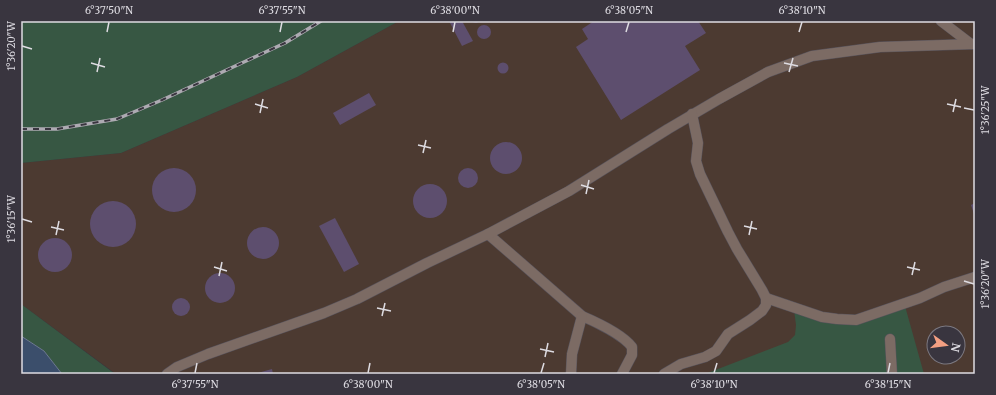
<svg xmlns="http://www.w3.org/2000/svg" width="996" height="395" viewBox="0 0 996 395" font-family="Merriweather,serif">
  <rect width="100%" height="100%" fill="#39353f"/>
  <path fill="#4c3a31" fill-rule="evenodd" d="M399,21H975V374H116L21,304V163L121,153L297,77ZM934,333H958V357H934Z"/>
  <g fill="#375743">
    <polygon points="21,21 399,21 297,77 121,153 21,163"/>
    <polygon points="21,304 111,371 116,374 62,374 44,351 21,336"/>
    <polygon points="905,306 924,374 705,374 788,342 795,335 796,325 794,310 856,324"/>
  </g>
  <polygon fill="#3b4e6b" stroke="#6c798f" points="21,336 44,351 62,374 21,374"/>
  <g fill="#5d4e6e">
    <polygon points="449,21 462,21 473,41 462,46"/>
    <polygon points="469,21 481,21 476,23"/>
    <polygon points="594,21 698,21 706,33 685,46 700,70 621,120 576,47 588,39 582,29"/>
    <circle cx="484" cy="32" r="7"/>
    <circle cx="503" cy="68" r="5.5"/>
    <polygon points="369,93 376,105 340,125 333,113"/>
    <circle cx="506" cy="158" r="16"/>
    <circle cx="468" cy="178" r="10"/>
    <circle cx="174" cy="190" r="22"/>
    <circle cx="430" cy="201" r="17"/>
    <circle cx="113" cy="224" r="23"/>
    <polygon points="975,203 975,217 971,205"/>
    <polygon points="335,218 359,264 344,272 319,226"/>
    <circle cx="263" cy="243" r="16"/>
    <circle cx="55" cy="255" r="17"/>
    <circle cx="220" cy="288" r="15"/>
    <circle cx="181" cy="307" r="9"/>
    <polygon points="272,369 273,374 254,374"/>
  </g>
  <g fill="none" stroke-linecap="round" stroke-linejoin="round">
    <defs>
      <g id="minor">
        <polyline points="941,21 971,44"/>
        <path d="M488,234L582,316C596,322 623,335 632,347V355L622,374"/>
        <polyline points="766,298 822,317 837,319 856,320 920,298 944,287 975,277"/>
        <polyline points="890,339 892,374"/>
        <polyline points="167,374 177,367 208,354 324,313 357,299 427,263 488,234 569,191 668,129 719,99 768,72 812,56 880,47 975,44"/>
        <polyline points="571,374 572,354 582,316"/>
        <polyline points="664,374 681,364 705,357 716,351 728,334 750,320 762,311 766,305 766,298 762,290 737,249 728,232 700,174 696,161 698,143 692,114"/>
      </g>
    </defs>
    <use href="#minor" stroke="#57535c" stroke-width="11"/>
    <use href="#minor" stroke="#7c6b64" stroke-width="10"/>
    <defs>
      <polyline id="rail" points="21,129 57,129 117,119 162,100 285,43 321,21"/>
    </defs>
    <use href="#rail" stroke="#adaab2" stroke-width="3.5"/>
    <use href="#rail" stroke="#39353f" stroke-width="2" stroke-dasharray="6" stroke-linecap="butt"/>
  </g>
  <path fill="none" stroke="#dedce2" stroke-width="1.5" d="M107,32L109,22M280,32L282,22M453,32L455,22M626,32L629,22M799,32L802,22M22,46L32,49M91,63L105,67M784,63L798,66M97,72L100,58M789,72L793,58M255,104L268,108M947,104L961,107M964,108L974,110M953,112L956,99M260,113L263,99M418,145L431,148M423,153L426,140M581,185L594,189M586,194L589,180M22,219L32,222M744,226L757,229M51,227L64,230M56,235L59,221M749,235L752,221M214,267L227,271M907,267L920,270M912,275L915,262M219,276L222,262M964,281L974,284M377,308L391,311M382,316L385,303M540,349L554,352M545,357L548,343M195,373L197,363M368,373L370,363M541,373L544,363M714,373L717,363M888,373L890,363"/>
  <rect width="996" height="395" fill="none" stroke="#39353f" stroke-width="44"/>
  <g transform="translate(946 345) rotate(104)"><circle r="19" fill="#39353f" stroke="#7b7880"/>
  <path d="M0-3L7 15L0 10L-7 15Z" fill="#f39f82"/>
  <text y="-6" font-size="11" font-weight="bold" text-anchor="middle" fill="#dedce2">N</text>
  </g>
  <rect x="22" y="22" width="952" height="351" fill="none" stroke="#dedce2" stroke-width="1.5"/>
  <g font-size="10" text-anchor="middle" fill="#dedce2">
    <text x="109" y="14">6°37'50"N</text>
    <text x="282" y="14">6°37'55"N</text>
    <text x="455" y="14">6°38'00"N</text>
    <text x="629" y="14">6°38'05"N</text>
    <text x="802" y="14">6°38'10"N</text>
    <text transform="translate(11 46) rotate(-90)" y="4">1°36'20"W</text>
    <text transform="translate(985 110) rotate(-90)" y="4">1°36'25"W</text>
    <text transform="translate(11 219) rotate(-90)" y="4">1°36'15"W</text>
    <text transform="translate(985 284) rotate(-90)" y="4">1°36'20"W</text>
    <text x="195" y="388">6°37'55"N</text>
    <text x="368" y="388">6°38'00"N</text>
    <text x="541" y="388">6°38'05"N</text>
    <text x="714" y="388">6°38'10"N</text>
    <text x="888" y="388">6°38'15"N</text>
  </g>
</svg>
